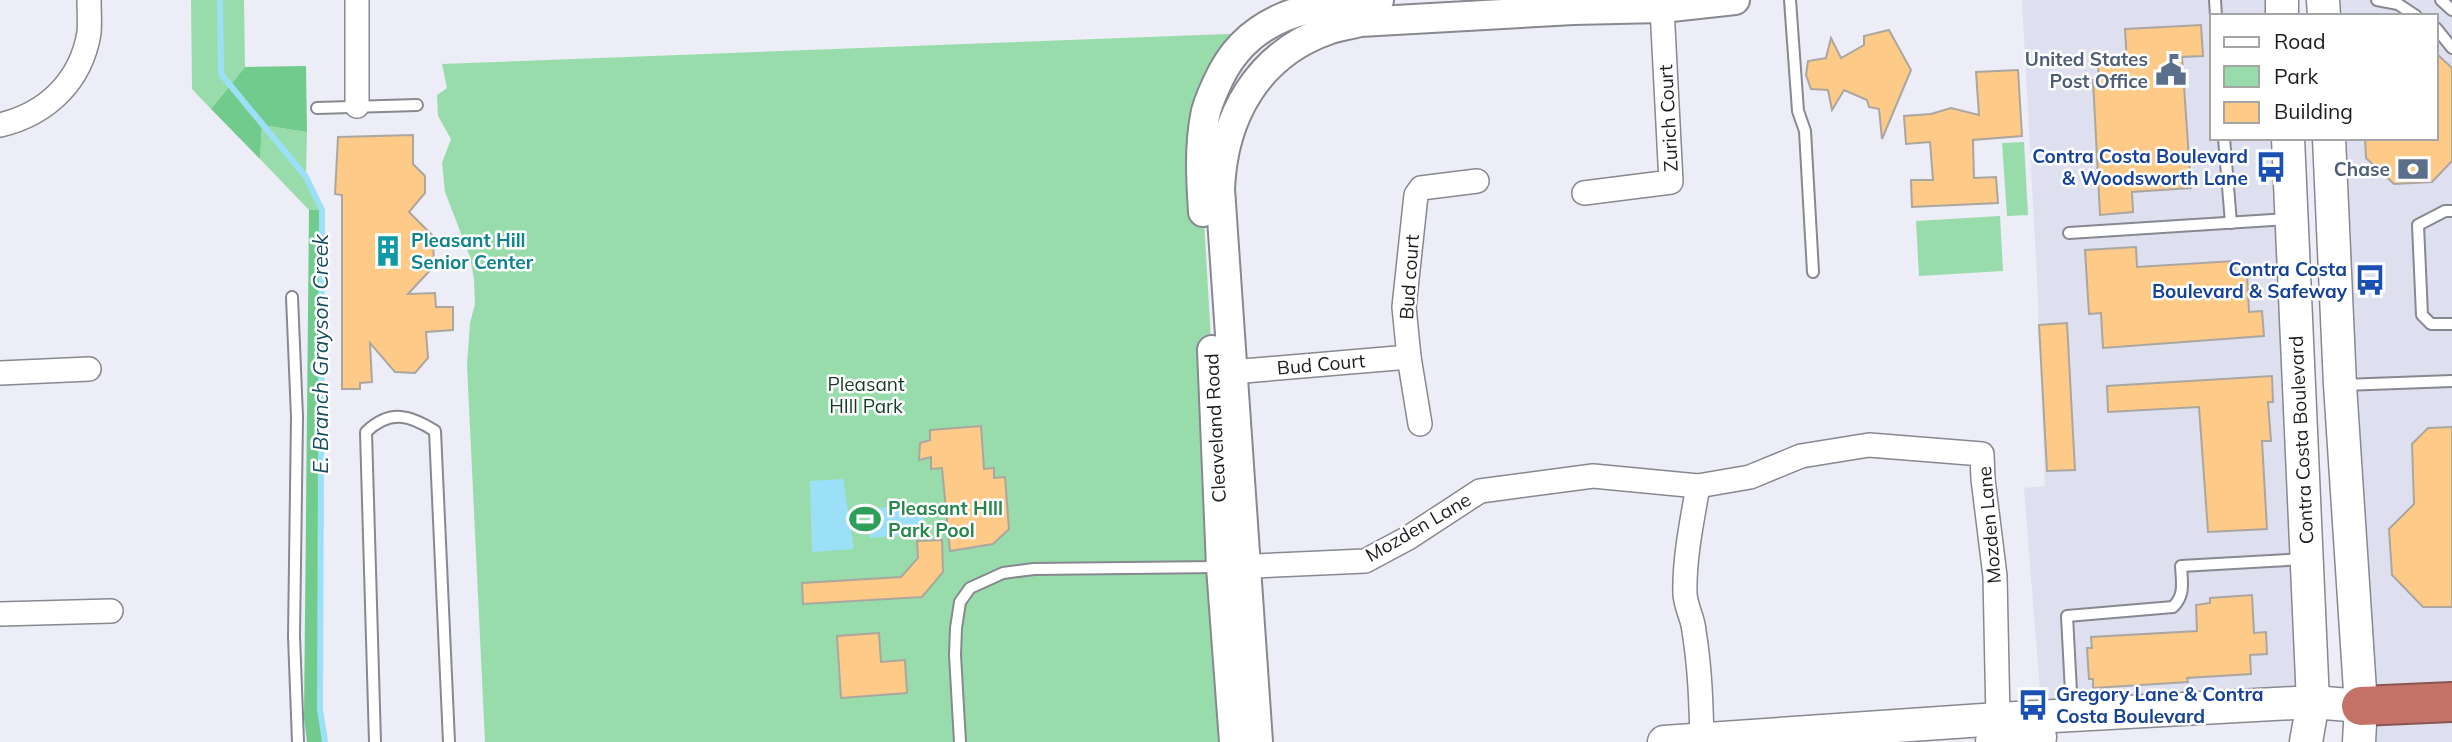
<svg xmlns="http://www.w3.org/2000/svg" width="2452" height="742" viewBox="0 0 2452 742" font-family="Mulish,sans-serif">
  <rect width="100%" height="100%" fill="#ecedf6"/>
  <g fill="#dee0f0">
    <polygon points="2022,0 2282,0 2282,16 2212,16 2212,138 2288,138 2313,702 2042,717 2024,488 2045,486 2037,278"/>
    <polygon points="2323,0 2441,0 2452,10 2452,742 2359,742 2329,138 2436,138 2436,16 2324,16"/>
  </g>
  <g fill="#99dcab">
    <polygon points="191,0 244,0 245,67 211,109 192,89"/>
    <polygon points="1254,33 1233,55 1201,167 1234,742 485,742 467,365 470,323 475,304 474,279 470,257 445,192 442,163 451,139 438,116 437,95 447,88 442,64"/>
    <polygon points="262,125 307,132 306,177 322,210 309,210 260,159"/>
    <polygon points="2024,142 2028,215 2007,216 2002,143"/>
    <polygon points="2000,216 2003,271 1919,276 1916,221"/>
  </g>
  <g fill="#70cb8c">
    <polygon points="306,66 307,132 262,125 260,159 211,109 245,67"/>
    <polygon points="309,210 322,210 320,709 325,742 307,742 304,718"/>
  </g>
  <g fill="#9ce0f8">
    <polygon points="843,479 854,549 812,552 810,481"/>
    <polygon points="923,504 925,533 870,538 868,509"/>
  </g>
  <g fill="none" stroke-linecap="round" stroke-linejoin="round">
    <polyline stroke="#9ce0f8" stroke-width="6" points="220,0 221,74 306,177 322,210 320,709 325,742"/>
  </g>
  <g fill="#fdca88" stroke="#aba69f" stroke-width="2">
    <polygon points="2201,25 2203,56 2182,57 2191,188 2132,192 2133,212 2100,215 2093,80 2099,80 2098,65 2127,63 2125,29"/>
    <polygon points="1889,30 1911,70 1882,139 1879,109 1869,107 1867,100 1844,90 1832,110 1828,90 1811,89 1806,75 1808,61 1826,58 1831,38 1841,58 1864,45 1864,36"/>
    <polygon points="2436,53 2452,68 2452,161 2432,182 2394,184 2366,158 2365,138 2436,138"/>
    <polygon points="2018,70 2022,136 1973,140 1974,178 1996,177 1998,203 1912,207 1911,180 1933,180 1930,142 1906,144 1904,116 1931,114 1951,108 1979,115 1976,72"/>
    <polygon points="413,135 413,164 425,176 425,193 409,212 433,236 434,266 408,294 435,293 436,307 453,307 453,330 426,332 428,358 415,373 395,372 370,343 372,382 360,383 360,389 342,389 342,195 335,194 338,137"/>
    <polygon points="2136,247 2137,267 2234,261 2235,274 2247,273 2249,312 2262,311 2264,336 2103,348 2101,313 2089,314 2085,250"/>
    <polygon points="2067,323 2075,470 2047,471 2039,325"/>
    <polygon points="2272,376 2273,402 2268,402 2271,441 2262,441 2267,529 2208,532 2199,407 2108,412 2107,386"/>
    <polygon points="981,426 984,469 994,468 994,478 1005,477 1009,529 993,544 950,551 942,468 931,469 931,457 919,460 920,443 930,440 930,430"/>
    <polygon points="2452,427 2452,607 2423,607 2392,575 2389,529 2414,504 2412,444 2428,428"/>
    <polygon points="942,540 943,572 922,597 803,604 802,583 901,577 918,558 917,541"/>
    <polygon points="2252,595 2254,633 2266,632 2267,654 2250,655 2251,674 2187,678 2188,682 2093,688 2093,679 2089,679 2087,648 2092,648 2091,637 2197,631 2196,605 2210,603 2210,598"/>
    <polygon points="879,633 881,662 905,660 907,693 841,698 837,636"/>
  </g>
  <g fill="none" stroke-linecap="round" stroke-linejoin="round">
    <defs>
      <g id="service">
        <polyline points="1790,0 1798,111 1805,131 1813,272"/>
        <polyline points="2215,0 2216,16"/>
        <polyline points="2377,0 2398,4 2416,16"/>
        <polyline points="2441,0 2452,10"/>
        <polyline points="2436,28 2452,48"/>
        <polyline points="317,108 417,105"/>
        <polyline points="2224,138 2231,223"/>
        <polyline points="2452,211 2445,211 2418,225 2422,315 2431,324 2452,324"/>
        <polyline points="2069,233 2288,219"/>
        <polyline points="292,297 297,417 294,636 298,742"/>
        <polyline points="2343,385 2452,381"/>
        <path d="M2072,711L2067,616L2173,607C2185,595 2182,583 2181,566L2304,559"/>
        <path d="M375,742L366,432C390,409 410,415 435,431L449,742"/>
        <polyline points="960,742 955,655 956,628 960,602 970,588 1003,573 1034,569 1219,567"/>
      </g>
      <g id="minor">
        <polyline points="357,0 357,106"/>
        <path d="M0,125C47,114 81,81 89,33C90,22 89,11 89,0"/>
        <polyline points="1584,193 1671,182 1662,8"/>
        <polyline points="1232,372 1409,357"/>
        <polyline points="0,373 89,369"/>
        <polyline points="1420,424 1409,357 1404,307 1416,195 1421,188 1477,181"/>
        <path d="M1698,486C1692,521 1684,559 1685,594C1686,608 1693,618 1694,631C1700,668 1701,702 1702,740"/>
        <polyline points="1231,567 1365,561 1408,538 1480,491 1593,476 1698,486 1750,477 1801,456 1869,445 1982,454 1983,479 1995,576 1998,719"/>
        <polyline points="0,614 111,611"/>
      </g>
      <g id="tertiary">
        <path d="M1203,212C1201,180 1199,148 1205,116C1207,104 1213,92 1218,81C1248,14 1313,3 1379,0"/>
        <polyline points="1212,350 1221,567 1234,742"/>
        <path d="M1258,742L1220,189C1223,117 1257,55 1328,30C1338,26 1350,25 1360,22L1573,10L1662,8L1735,0"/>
      </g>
      <g id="secondary">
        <polyline points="2282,0 2282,16"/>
        <polyline points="2323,0 2324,16"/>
        <polyline points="2288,138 2313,702 2306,742"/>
        <polyline points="2329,138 2340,385 2361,706 2359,742"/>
        <polyline points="1664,742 1998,719 2313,702 2361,706"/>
        <polyline points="1992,742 2040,737"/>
      </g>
      <polyline id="motorway" points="2361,706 2452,702"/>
    </defs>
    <use href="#service" stroke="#878890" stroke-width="14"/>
    <use href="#minor" stroke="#878890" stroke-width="26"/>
    <use href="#tertiary" stroke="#878890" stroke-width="32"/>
    <use href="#secondary" stroke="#878890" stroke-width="35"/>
    <use href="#motorway" stroke="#8a5550" stroke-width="42"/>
    <use href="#service" stroke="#fff" stroke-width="10"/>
    <use href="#minor" stroke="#fff" stroke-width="23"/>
    <use href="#tertiary" stroke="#fff" stroke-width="28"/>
    <use href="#secondary" stroke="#fff" stroke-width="32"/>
    <use href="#motorway" stroke="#c57369" stroke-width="38"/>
  </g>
  <defs>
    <symbol id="civic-bare" viewBox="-9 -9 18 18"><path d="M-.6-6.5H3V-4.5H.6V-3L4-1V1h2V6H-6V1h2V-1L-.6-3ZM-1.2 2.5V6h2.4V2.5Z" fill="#5c6f8a" stroke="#fff" stroke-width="2.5" paint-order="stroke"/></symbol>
    <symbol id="bus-bare" viewBox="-9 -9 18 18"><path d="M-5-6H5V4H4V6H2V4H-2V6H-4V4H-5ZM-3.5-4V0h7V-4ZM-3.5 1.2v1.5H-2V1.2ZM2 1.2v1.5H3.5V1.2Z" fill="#1a4fb4" stroke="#fff" stroke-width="2.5" paint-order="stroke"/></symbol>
    <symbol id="bank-bare" viewBox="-9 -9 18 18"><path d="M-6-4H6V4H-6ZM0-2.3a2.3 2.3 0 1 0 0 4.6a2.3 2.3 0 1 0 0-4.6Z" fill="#5c6f8a" stroke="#fff" stroke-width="2.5" paint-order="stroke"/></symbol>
    <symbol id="building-bare" viewBox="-9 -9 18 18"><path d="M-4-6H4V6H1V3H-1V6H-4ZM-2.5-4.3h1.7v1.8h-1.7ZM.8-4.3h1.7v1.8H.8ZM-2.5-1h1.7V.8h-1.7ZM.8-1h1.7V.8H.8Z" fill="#0f9aa8" stroke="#fff" stroke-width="2.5" paint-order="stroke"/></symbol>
    <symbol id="stadium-bare" viewBox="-9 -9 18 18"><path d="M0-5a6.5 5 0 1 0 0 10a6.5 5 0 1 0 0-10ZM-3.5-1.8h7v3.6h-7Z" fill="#2e9e5b" stroke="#fff" stroke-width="2.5" paint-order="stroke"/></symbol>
  </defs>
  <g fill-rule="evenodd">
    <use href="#civic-bare" x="2149" y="48" width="44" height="44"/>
    <use href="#bus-bare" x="2249" y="145" width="44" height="44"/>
    <use href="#bank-bare" x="2391" y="147" width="44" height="44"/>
    <use href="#building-bare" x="366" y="229" width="44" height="44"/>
    <use href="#bus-bare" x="2348" y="258" width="44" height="44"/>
    <use href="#stadium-bare" x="843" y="497" width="44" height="44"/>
    <use href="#bus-bare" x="2011" y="683" width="44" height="44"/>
  </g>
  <g text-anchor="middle" stroke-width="5" stroke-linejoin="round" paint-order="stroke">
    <g font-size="19" font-weight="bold" fill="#4e5e75" stroke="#fff" text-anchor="end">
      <text x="2148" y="66">United States<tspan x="2148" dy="22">Post Office</tspan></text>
      <text x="2390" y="176">Chase</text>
    </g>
    <g font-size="19" fill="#1d1e21" stroke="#fff">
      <text transform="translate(1668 118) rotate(-93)" y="7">Zurich Court</text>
      <text transform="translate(1409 277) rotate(-86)" y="7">Bud court</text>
      <text transform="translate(1321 364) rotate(-5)" y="7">Bud Court</text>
      <text transform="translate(1215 428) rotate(-93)" y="7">Cleaveland Road</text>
      <text transform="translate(2301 440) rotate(-93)" y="7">Contra Costa Boulevard</text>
      <text transform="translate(1989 525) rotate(-95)" y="7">Mozden Lane</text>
      <text transform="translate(1418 527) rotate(-30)" y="7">Mozden Lane</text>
    </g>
    <g font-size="19" font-weight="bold" fill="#164399" stroke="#fff" text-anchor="end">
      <text x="2248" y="163">Contra Costa Boulevard<tspan x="2248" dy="22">&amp; Woodsworth Lane</tspan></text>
      <text x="2347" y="276">Contra Costa<tspan x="2347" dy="22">Boulevard &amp; Safeway</tspan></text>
      <text x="2056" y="701" text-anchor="start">Gregory Lane &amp; Contra<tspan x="2056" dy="22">Costa Boulevard</tspan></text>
    </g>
    <g font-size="19" font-weight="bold" fill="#0d838f" stroke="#fff" text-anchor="start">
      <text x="411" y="247">Pleasant Hill<tspan x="411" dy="22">Senior Center</tspan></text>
    </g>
    <g font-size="19" fill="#153b22" stroke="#fff">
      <text x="866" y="391">Pleasant<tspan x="866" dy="22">HIll Park</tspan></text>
    </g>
    <g font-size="19" font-weight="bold" fill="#27864d" stroke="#fff" text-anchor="start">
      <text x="888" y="515">Pleasant HIll<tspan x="888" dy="22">Park Pool</tspan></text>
    </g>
    <g font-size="21" font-style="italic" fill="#164e5e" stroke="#fff">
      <text transform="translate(321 354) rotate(-90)" y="7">E. Branch Grayson Creek</text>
    </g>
  </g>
  <rect x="2210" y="14" width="228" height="126" fill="#ffffff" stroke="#a5a5a6" stroke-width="2"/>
  <rect x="2224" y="37" width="35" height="10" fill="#ffffff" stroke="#a5a5a6" stroke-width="2"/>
  <text x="2274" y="49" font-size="21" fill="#1d1e21">Road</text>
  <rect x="2224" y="66" width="35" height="21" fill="#99dcab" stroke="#a5a5a6" stroke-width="2"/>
  <text x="2274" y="84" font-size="21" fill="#1d1e21">Park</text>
  <rect x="2224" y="102" width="35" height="21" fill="#fdca88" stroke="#a5a5a6" stroke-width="2"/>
  <text x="2274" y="119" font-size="21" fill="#1d1e21">Building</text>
</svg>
